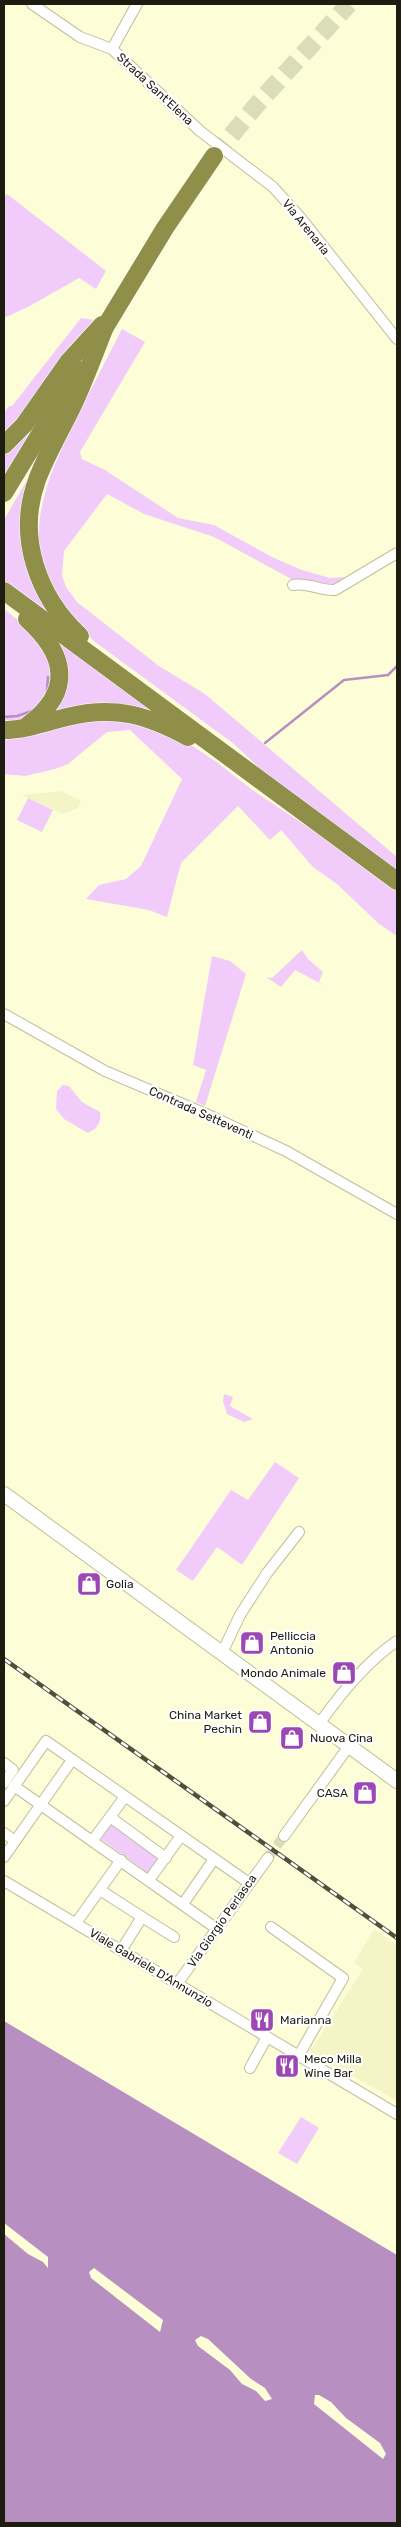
<svg xmlns="http://www.w3.org/2000/svg" width="401" height="2527" viewBox="0 0 401 2527" font-family="Rubik,sans-serif">
  <rect width="100%" height="100%" fill="#fdfed8"/>
  <g fill="#f4f4c7">
    <polygon points="62,791 81,801 78,808 63,814 21,795"/>
    <polygon points="374,1929 397,1945 397,2101 310,2052 363,1969 354,1963"/>
  </g>
  <g fill="#f1ccfb">
    <polygon points="7,194 106,271 96,289 79,278 30,306 4,318 4,197"/>
    <polygon points="81,318 95,320 4,441 4,413 9,406 12,406"/>
    <path d="M122,329L145,342L80,452L82,459L105,470L178,518L214,525L272,557L302,570L330,578L349,577L319,594L214,537L144,514L107,494L64,551L62,575L66,587L77,602L159,666L205,694L397,857V873L271,779L234,744L95,642C13,570 33,503 77,417C92,387 107,358 122,329Z"/>
    <polygon points="49,402 4,490 4,453"/>
    <polygon points="63,417 28,515 53,618 4,581 4,520"/>
    <path d="M4,609L34,633L55,674C42,704 41,719 4,722Z"/>
    <polygon points="47,632 159,713 51,711 58,702"/>
    <polygon points="96,716 172,732 218,763 251,789 397,887 397,936 378,923 337,884 313,867 281,830 270,840 238,806 181,863 167,917 149,910 86,899 99,885 126,879 141,866 182,779 130,730 107,732 68,764 55,769 25,776 4,774 4,738"/>
    <polygon points="28,798 53,810 42,832 17,820"/>
    <polygon points="302,950 308,959 323,972 319,982 325,986 295,970 281,987 266,977 272,978"/>
    <polygon points="212,956 230,961 246,974 205,1106 196,1102 206,1070 193,1065"/>
    <path d="M63,1085L69,1086L82,1102L100,1112C102,1122 97,1129 88,1133L64,1119L56,1109L57,1091Z"/>
    <polygon points="224,1394 233,1397 230,1406 253,1419 244,1422 227,1414 223,1401"/>
    <polygon points="275,1462 299,1478 242,1565 217,1547 193,1581 176,1570 231,1490 248,1500"/>
    <polygon points="112,1823 164,1858 151,1875 101,1839"/>
    <polygon points="301,2117 319,2128 297,2164 278,2153"/>
  </g>
  <polygon fill="#b78fc1" points="4,2021 397,2255 397,2523 4,2523"/>
  <g fill="#fdfed8">
    <polygon points="4,2223 48,2257 48,2268 43,2262 28,2254 4,2234"/>
    <polygon points="94,2268 163,2320 160,2332 91,2278 89,2272"/>
    <polygon points="201,2336 208,2339 251,2379 265,2388 272,2399 265,2401 256,2391 242,2384 230,2370 198,2346 195,2340"/>
    <polygon points="315,2395 319,2395 331,2402 346,2418 380,2443 386,2454 383,2459 314,2404"/>
  </g>
  <g fill="none" stroke-linecap="round" stroke-linejoin="round">
    <g stroke="#b78fc1" stroke-width="2.5">
      <polyline points="47,691 48,677"/>
      <polyline points="4,717 17,716 32,711"/>
      <polyline points="265,743 344,680 388,675 397,666"/>
    </g>
    <polyline stroke="#dbdcba" stroke-width="10" stroke-dasharray="10 5" stroke-linecap="butt" points="268,1858 284,1836"/>
    <polyline stroke="#dbdcba" stroke-width="18" stroke-dasharray="18 9" stroke-linecap="butt" points="214,156 260,101 349,4"/>
    <defs>
      <g id="street">
        <polyline points="32,4 80,37 112,49 200,131 273,187 300,217 397,339"/>
        <polyline points="112,49 137,4"/>
        <path d="M293,585C308,582 320,591 335,590L397,553"/>
        <polyline points="4,1014 105,1071 204,1113 286,1151 397,1214"/>
        <polyline points="222,1653 240,1615 267,1573 299,1532"/>
        <path d="M319,1724C341,1693 366,1662 397,1641"/>
        <polyline points="4,1763 13,1770 4,1783"/>
        <polyline points="14,1786 217,1929"/>
        <polyline points="4,1801 46,1741 249,1883"/>
        <polyline points="110,1817 166,1858"/>
        <polyline points="4,1833 15,1841"/>
        <polyline points="284,1836 349,1746"/>
        <polyline points="93,1840 124,1798"/>
        <polyline points="4,1857 72,1760"/>
        <polyline points="149,1880 181,1836"/>
        <polyline points="4,1881 397,2114"/>
        <polyline points="100,1890 142,1917 122,1949"/>
        <polyline points="183,1904 214,1859"/>
        <polyline points="142,1917 174,1937"/>
        <polyline points="76,1923 121,1860"/>
        <polyline points="271,1927 343,1978 299,2055"/>
        <polyline points="177,1984 268,1858"/>
        <polyline points="250,2068 267,2037"/>
      </g>
      <polyline id="secondary" points="4,1494 397,1781"/>
      <g id="highway">
        <polyline points="99,337 165,228 214,156"/>
        <polyline points="4,445 24,425 69,361 102,325"/>
        <polyline points="4,493 79,370"/>
        <polyline points="4,591 397,881"/>
        <path d="M27,619C66,654 74,691 28,725"/>
        <path d="M80,636C38,597 16,537 37,480C47,453 63,427 75,401C86,377 95,352 105,327"/>
        <path d="M4,730C26,730 46,722 67,717C114,705 147,715 188,737"/>
      </g>
    </defs>
    <use href="#street" stroke="#bfbf9b" stroke-width="12"/>
    <use href="#secondary" stroke="#bfbf9b" stroke-width="16"/>
    <use href="#highway" stroke="#fff" stroke-width="19"/>
    <use href="#street" stroke="#fff" stroke-width="10"/>
    <use href="#secondary" stroke="#fff" stroke-width="14"/>
    <use href="#highway" stroke="#908f4a" stroke-width="18"/>
    <defs>
      <polyline id="rail" points="4,1659 397,1938"/>
    </defs>
    <use href="#rail" stroke="#4e4f3c" stroke-width="4.5"/>
    <use href="#rail" stroke="#fff" stroke-width="2.5" stroke-dasharray="8" stroke-linecap="butt"/>
  </g>
  <defs>
    <symbol id="shop-square" viewBox="-11 -11 22 22"><rect x="-9" y="-9" width="18" height="18" rx="4" fill="#9d47b4" stroke="#fff"/><path d="M-5-2.5h2.3a2.7 3.5 0 0 1 5.4 0H5L5.5 6h-11ZM-1.5-2.5h3a1.5 2.3 0 0 0-3 0Z" fill="#fff"/></symbol>
    <symbol id="restaurant-square" viewBox="-11 -11 22 22"><rect x="-9" y="-9" width="18" height="18" rx="4" fill="#9d47b4" stroke="#fff"/><path d="M-5-6h1v4h1v-4h1v4h1v-4h1v5L-1.5 .5V6h-2V.5L-5-1ZM5-6V6H3V1.5H1.5Q1.5-4 5-6Z" fill="#fff"/></symbol>
  </defs>
  <g fill-rule="evenodd">
    <use href="#shop-square" x="75" y="1570" width="28" height="28"/>
    <use href="#shop-square" x="238" y="1629" width="28" height="28"/>
    <use href="#shop-square" x="330" y="1659" width="28" height="28"/>
    <use href="#shop-square" x="246" y="1708" width="28" height="28"/>
    <use href="#shop-square" x="278" y="1724" width="28" height="28"/>
    <use href="#shop-square" x="351" y="1779" width="28" height="28"/>
    <use href="#restaurant-square" x="248" y="2006" width="28" height="28"/>
    <use href="#restaurant-square" x="273" y="2052" width="28" height="28"/>
  </g>
  <g text-anchor="middle" stroke-width="4.5" stroke-linejoin="round" paint-order="stroke">
    <g font-size="12" fill="#1c1c0f" stroke="#fff">
      <text transform="translate(155 89) rotate(43)" y="4">Strada Sant'Elena</text>
      <text transform="translate(306 227) rotate(51)" y="4">Via Arenaria</text>
      <text transform="translate(201 1113) rotate(24)" y="4">Contrada Setteventi</text>
      <text transform="translate(222 1921) rotate(-55)" y="4">Via Giorgio Perlasca</text>
      <text transform="translate(151 1968) rotate(31)" y="4">Viale Gabriele D'Annunzio</text>
    </g>
    <g font-size="12" fill="#1c1c0f" stroke="#fff" text-anchor="start">
      <text x="106" y="1588">Golia</text>
      <text x="270" y="1640">Pelliccia<tspan x="270" dy="14">Antonio</tspan></text>
      <text x="326" y="1677" text-anchor="end">Mondo Animale</text>
      <text x="242" y="1719" text-anchor="end">China Market<tspan x="242" dy="14">Pechin</tspan></text>
      <text x="310" y="1742">Nuova Cina</text>
      <text x="348" y="1797" text-anchor="end">CASA</text>
      <text x="280" y="2024">Marianna</text>
      <text x="304" y="2063">Meco Milla<tspan x="304" dy="14">Wine Bar</tspan></text>
    </g>
  </g>
  <rect width="401" height="2527" fill="none" stroke="#1c1c0f" stroke-width="10"/>
</svg>
